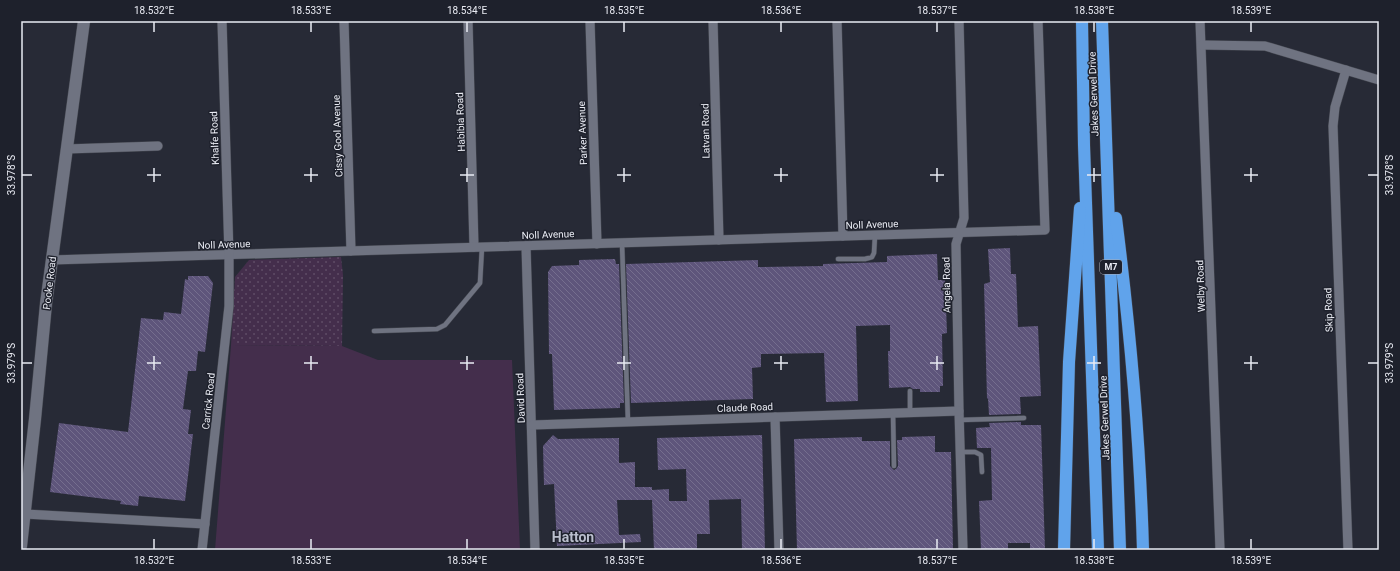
<svg xmlns="http://www.w3.org/2000/svg" width="1400" height="571" viewBox="0 0 1400 571" font-family="Roboto,sans-serif">
  <defs>
    <pattern id="park-dots" width="8" height="8" patternUnits="userSpaceOnUse"><rect width="8" height="8" fill="#442e4c"/><path d="M2 2h.1M6 6h.1" fill="none" stroke="#5f4c66" stroke-width="1.8" stroke-linecap="round"/></pattern>
    <pattern id="building-back-hatch" width="6" height="6" patternUnits="userSpaceOnUse"><rect width="6" height="6" fill="#5e557b"/><path d="M-1 5l2 2M0 0l6 6M5-1l2 2" fill="none" stroke="#756e8e"/></pattern>
  </defs>
  <rect width="100%" height="100%" fill="#272a36"/>
  <polygon fill="url(#park-dots)" points="341,257 343,275 342,346 231,345 235,277 249,260"/>
  <polygon fill="#442e4c" points="231,345 342,346 378,360 512,360 520,550 215,550"/>
  <g fill="url(#building-back-hatch)">
    <polygon points="1010,248 1011,274 1016,274 1018,327 1038,326 1041,396 1020,397 1021,414 989,415 988,398 987,399 984,284 990,282 988,249"/>
    <polygon points="937,254 938,280 945,280 947,333 942,334 943,386 940,386 940,392 920,392 920,389 913,389 910,387 889,388 888,351 890,351 890,325 856,326 858,401 826,402 824,353 761,354 761,367 752,368 753,399 631,403 626,264 758,260 758,267 823,266 823,264 887,262 887,256"/>
    <polygon points="615,259 616,264 619,264 624,403 620,403 620,408 554,410 552,354 549,354 548,272 552,266 579,265 579,260"/>
    <polygon points="188,276 208,276 213,283 205,352 198,351 196,371 188,371 183,409 191,410 188,434 193,434 185,501 139,496 138,506 120,504 121,501 50,492 59,423 128,432 141,318 163,320 164,312 181,314 185,279 188,280"/>
    <polygon points="1021,422 1021,425 1041,425 1045,550 1030,550 1030,543 1008,543 1008,550 981,550 979,501 992,500 991,448 977,448 976,428 990,427 989,423"/>
    <polygon points="553,435 558,439 619,438 619,463 635,462 635,487 652,487 652,490 669,489 669,501 687,501 686,469 658,470 657,438 762,435 765,550 742,550 741,499 709,500 710,534 697,534 697,550 654,550 652,500 617,500 619,535 640,534 641,542 557,546 554,484 544,485 543,446"/>
    <polygon points="935,436 935,452 951,452 953,550 868,550 868,548 797,550 794,439 862,437 862,441 890,441 890,466 894,470 896,469 898,466 897,440 902,440 902,437"/>
  </g>
  <g fill="none" stroke-linecap="round" stroke-linejoin="round">
    <defs>
      <g id="lane">
        <polyline points="622,243 628,422"/>
        <polyline points="838,259 865,259 872,257 874,253 875,235"/>
        <polyline points="374,331 437,329 445,325 480,283 482,247"/>
        <polyline points="910,391 910,413"/>
        <polyline points="893,413 894,466"/>
        <polyline points="959,420 1024,418"/>
        <polyline points="960,452 975,452 981,455 982,472"/>
      </g>
      <g id="street">
        <polyline points="344,21 351,251"/>
        <polyline points="468,21 474,247"/>
        <polyline points="590,21 597,244"/>
        <polyline points="713,21 719,240"/>
        <polyline points="837,21 843,236"/>
        <polyline points="959,21 964,218 956,244 959,411 963,550"/>
        <polyline points="1200,21 1220,550"/>
        <polyline points="1202,45 1265,46 1379,80"/>
        <polyline points="1346,70 1335,107 1333,126 1348,550"/>
        <polyline points="66,149 158,146"/>
        <polyline points="526,246 535,550"/>
        <polyline points="51,260 1045,230 1038,21"/>
        <polyline points="775,417 779,550"/>
        <polyline points="532,425 959,411"/>
        <polyline points="25,514 205,524"/>
        <polyline points="202,550 229,306 229,255 222,21"/>
      </g>
      <polyline id="secondary" points="21,546 35,419 46,304 84,21"/>
      <g id="highway">
        <polyline points="1082,21 1084,145 1098,550"/>
        <polyline points="1102,21 1120,550"/>
        <path d="M1116,218C1130,329 1140,439 1143,550"/>
        <polyline points="1064,550 1069,362 1080,208"/>
      </g>
    </defs>
    <use href="#lane" stroke="#444750" stroke-width="5.5"/>
    <use href="#street" stroke="#444750" stroke-width="10"/>
    <use href="#secondary" stroke="#444750" stroke-width="13"/>
    <use href="#highway" stroke="#444750" stroke-width="13"/>
    <use href="#lane" stroke="#6f7381" stroke-width="4.5"/>
    <use href="#street" stroke="#6f7381" stroke-width="9"/>
    <use href="#secondary" stroke="#6f7381" stroke-width="12"/>
    <use href="#highway" stroke="#60a3eb" stroke-width="12"/>
  </g>
  <path fill="none" stroke="#e9ebf3" stroke-width="1.5" d="M154,22V32M311,22V32M467,22V32M624,22V32M781,22V32M937,22V32M1094,22V32M1251,22V32M154,168V182M311,168V182M467,168V182M624,168V182M781,168V182M937,168V182M1094,168V182M1251,168V182M22,175H32M147,175H161M304,175H318M460,175H474M617,175H631M774,175H788M930,175H944M1087,175H1101M1244,175H1258M1368,175H1378M154,356V370M311,356V370M467,356V370M624,356V370M781,356V370M937,356V370M1094,356V370M1251,356V370M22,363H32M147,363H161M304,363H318M460,363H474M617,363H631M774,363H788M930,363H944M1087,363H1101M1244,363H1258M1368,363H1378M154,539V549M311,539V549M467,539V549M624,539V549M781,539V549M937,539V549M1094,539V549M1251,539V549"/>
  <g text-anchor="middle" stroke-width="3" stroke-linejoin="round" paint-order="stroke">
    <rect fill="#1e212c" stroke="#acaeb7" stroke-width="1" x="1100" y="260" width="22" height="14" rx="3"/>
    <g font-size="9" font-weight="bold" fill="#e9ebf3">
      <text x="1111" y="270">M7</text>
    </g>
    <g font-size="10" fill="#e9ebf3" stroke="#1e212c">
      <text transform="translate(1093 94) rotate(-92)" y="4">Jakes Gerwel Drive</text>
      <text transform="translate(460 122) rotate(-92)" y="4">Habibia Road</text>
      <text transform="translate(705 131) rotate(-91)" y="4">Latvan Road</text>
      <text transform="translate(582 133) rotate(-92)" y="4">Parker Avenue</text>
      <text transform="translate(337 136) rotate(-92)" y="4">Cissy Gool Avenue</text>
      <text transform="translate(214 138) rotate(-92)" y="4">Khalfe Road</text>
      <text transform="translate(872 224) rotate(-2)" y="4">Noll Avenue</text>
      <text transform="translate(548 234) rotate(-2)" y="4">Noll Avenue</text>
      <text transform="translate(224 244) rotate(-2)" y="4">Noll Avenue</text>
      <text transform="translate(49 283) rotate(-83)" y="4">Pooke Road</text>
      <text transform="translate(946 285) rotate(-91)" y="4">Angela Road</text>
      <text transform="translate(1200 286) rotate(-92)" y="4">Welby Road</text>
      <text transform="translate(1328 310) rotate(-92)" y="4">Skip Road</text>
      <text transform="translate(520 398) rotate(-92)" y="4">David Road</text>
      <text transform="translate(208 401) rotate(-84)" y="4">Carrick Road</text>
      <text transform="translate(745 407) rotate(-2)" y="4">Claude Road</text>
      <text transform="translate(1104 418) rotate(-92)" y="4">Jakes Gerwel Drive</text>
    </g>
    <g font-size="14" font-weight="bold" fill="#bbbfce" stroke="#1e212c">
      <text x="573" y="542">Hatton</text>
    </g>
  </g>
  <rect width="1400" height="571" fill="none" stroke="#1e212c" stroke-width="44"/>
  <rect x="22" y="22" width="1356" height="527" fill="none" stroke="#e9ebf3" stroke-width="1.5"/>
  <g font-size="10" text-anchor="middle" fill="#e9ebf3">
    <text x="154" y="14">18.532°E</text>
    <text x="311" y="14">18.533°E</text>
    <text x="467" y="14">18.534°E</text>
    <text x="624" y="14">18.535°E</text>
    <text x="781" y="14">18.536°E</text>
    <text x="937" y="14">18.537°E</text>
    <text x="1094" y="14">18.538°E</text>
    <text x="1251" y="14">18.539°E</text>
    <text transform="translate(11 175) rotate(-90)" y="4">33.978°S</text>
    <text transform="translate(1389 175) rotate(-90)" y="4">33.978°S</text>
    <text transform="translate(11 363) rotate(-90)" y="4">33.979°S</text>
    <text transform="translate(1389 363) rotate(-90)" y="4">33.979°S</text>
    <text x="154" y="564">18.532°E</text>
    <text x="311" y="564">18.533°E</text>
    <text x="467" y="564">18.534°E</text>
    <text x="624" y="564">18.535°E</text>
    <text x="781" y="564">18.536°E</text>
    <text x="937" y="564">18.537°E</text>
    <text x="1094" y="564">18.538°E</text>
    <text x="1251" y="564">18.539°E</text>
  </g>
</svg>
